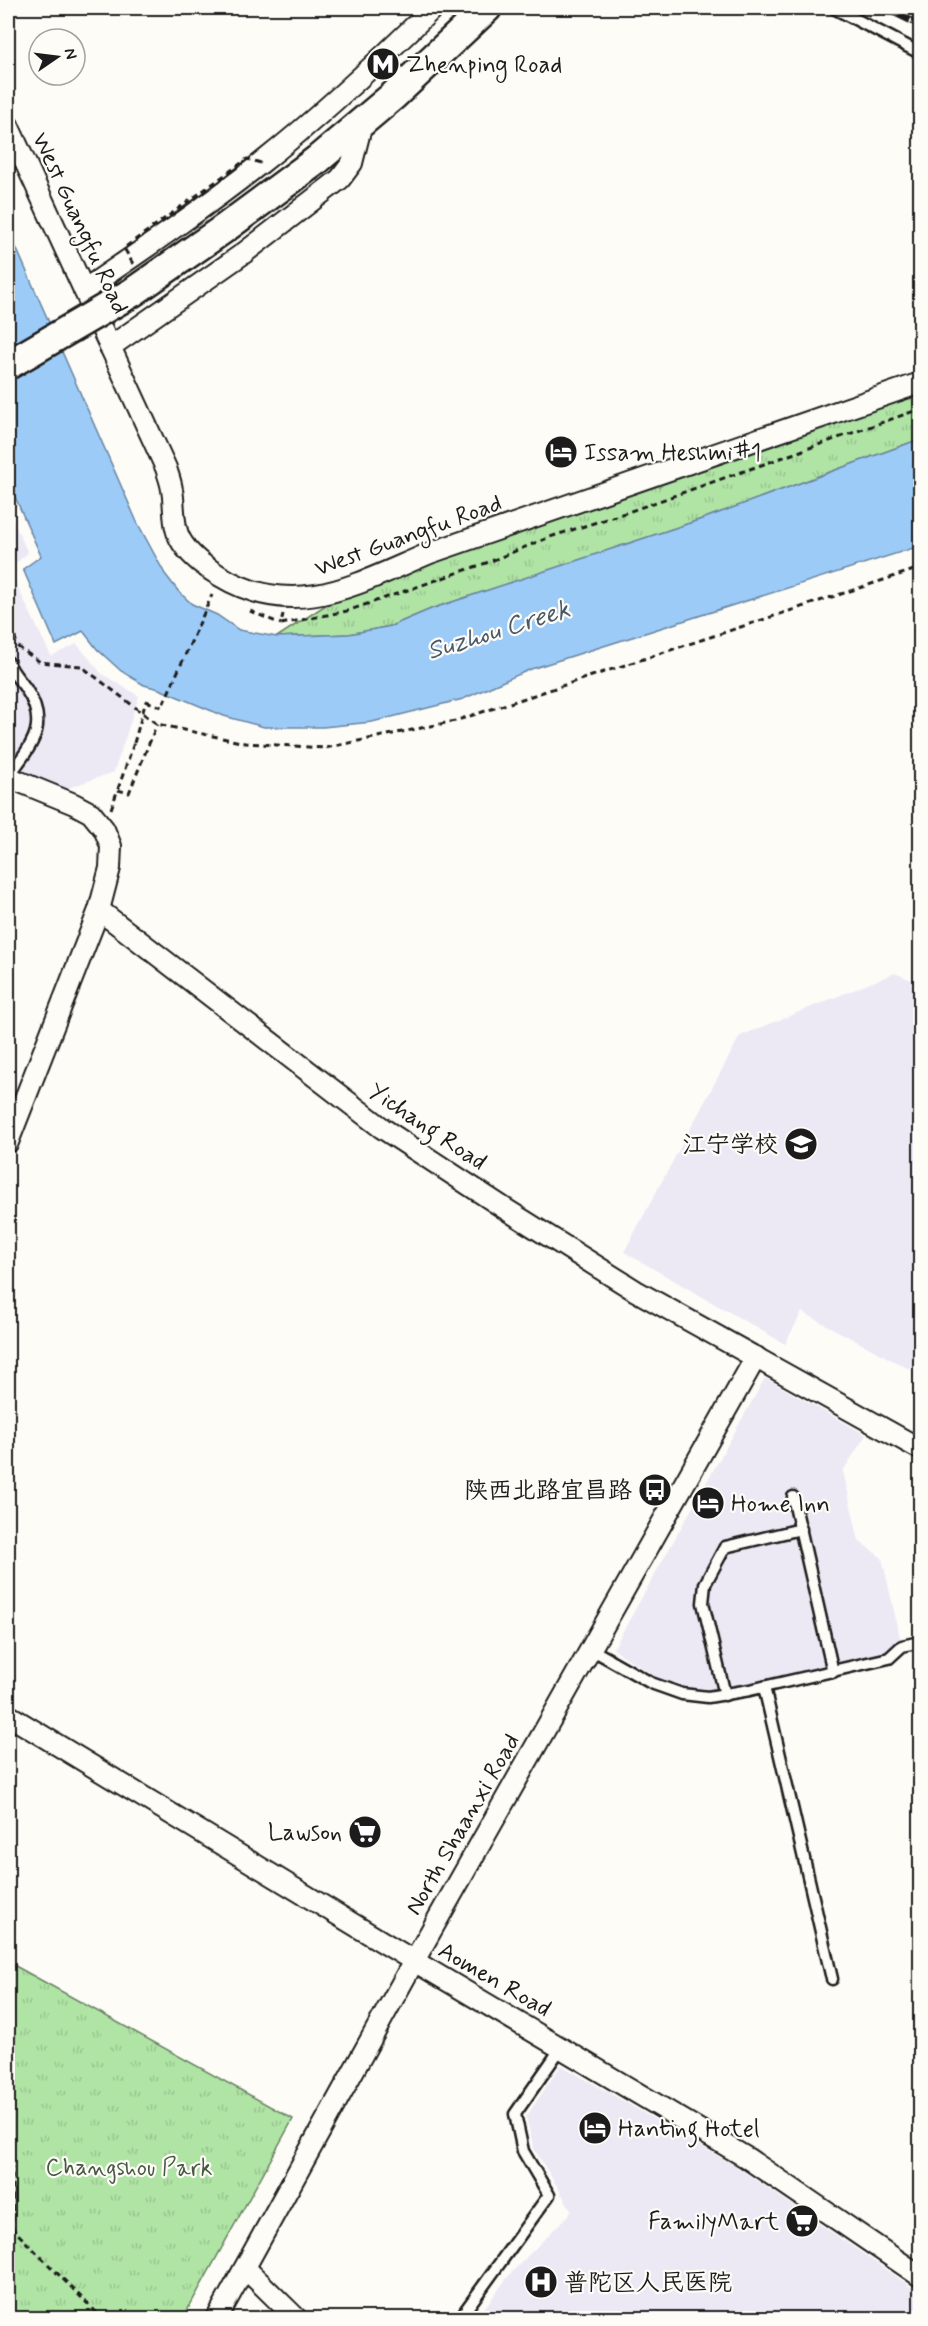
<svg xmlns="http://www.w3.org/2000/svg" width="928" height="2326" viewBox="0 0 928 2326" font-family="Mynerve,'LXGW WenKai TC',sans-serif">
  <defs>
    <pattern id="grass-tufts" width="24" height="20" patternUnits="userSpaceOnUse" patternTransform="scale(1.5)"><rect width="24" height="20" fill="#b0e4a5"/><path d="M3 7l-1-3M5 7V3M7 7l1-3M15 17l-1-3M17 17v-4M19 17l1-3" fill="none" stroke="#97c38d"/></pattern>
  </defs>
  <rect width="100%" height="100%" fill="#fdfcf7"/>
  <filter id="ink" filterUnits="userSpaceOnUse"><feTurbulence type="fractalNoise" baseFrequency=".0167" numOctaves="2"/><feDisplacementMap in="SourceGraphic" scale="12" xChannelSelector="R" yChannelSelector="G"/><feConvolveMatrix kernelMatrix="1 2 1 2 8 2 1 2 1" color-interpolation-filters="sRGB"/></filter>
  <g filter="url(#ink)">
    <g fill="#ece9f5">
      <polygon points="8,510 28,553 9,569 51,656 77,644 102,674 139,696 114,772 65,789 8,767"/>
      <polygon points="895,973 920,984 920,1357 909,1369 802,1312 785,1344 624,1252 740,1036"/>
      <polygon points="765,1378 866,1435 843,1471 859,1541 882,1558 902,1646 889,1658 750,1690 682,1694 613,1649"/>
      <polygon points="561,2065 737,2167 920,2293 920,2318 477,2318 510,2274 572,2211 534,2149 526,2117"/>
    </g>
    <g fill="url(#grass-tufts)" stroke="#668060" stroke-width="1.5">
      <polygon points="920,392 920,439 705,518 431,609 391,626 349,634 277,637 353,587"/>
      <polygon points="8,1962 293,2119 183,2318 8,2318"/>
    </g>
    <polygon fill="#9dcbf8" stroke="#6985a0" stroke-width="1.5" points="8,229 137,522 165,574 179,592 192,604 217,615 239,630 277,637 349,634 391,626 431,609 705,518 920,439 920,546 531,669 463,699 372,722 323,727 264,727 224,716 159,689 144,685 121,671 97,649 83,631 56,645 23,569 41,556 8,481"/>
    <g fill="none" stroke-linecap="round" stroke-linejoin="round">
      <defs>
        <g id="lane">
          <polyline points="834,8 920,53"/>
          <path d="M8,662C12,673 20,680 26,689C51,727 30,746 8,777"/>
          <polyline points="793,1497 833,1672"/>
          <polyline points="591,1649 651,1683 682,1694 708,1697 750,1690 889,1658 902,1646 920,1642"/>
          <polyline points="764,1687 832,1979"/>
          <polyline points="725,1695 703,1603 705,1584 725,1547 801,1529"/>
          <polyline points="460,2318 549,2195 523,2151 515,2114 561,2048"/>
        </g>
        <g id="street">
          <path d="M8,125L166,468C168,475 171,482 172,490C175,505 172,524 180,539C188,554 205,567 220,576C296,622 358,583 430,553L920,383"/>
          <path d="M84,290C144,249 203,209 260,164C321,116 378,62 433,8"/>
          <polyline points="110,347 244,253 340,179 352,163 362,123"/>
          <polyline points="8,777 74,804 91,813 104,829 111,846 110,868 99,910 8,1142"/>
          <polyline points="99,910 382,1128 507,1210 636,1291 920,1449"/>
          <polyline points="8,1715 414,1961 747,2158 920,2276"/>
          <polyline points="245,2268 296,2318"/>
          <polyline points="217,2318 414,1961 756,1357"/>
        </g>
        <polyline id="secondary" points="317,160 393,96 487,8"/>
      </defs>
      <use href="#lane" stroke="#1c1c1c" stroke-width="15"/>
      <use href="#street" stroke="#1c1c1c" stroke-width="24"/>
      <use href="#secondary" stroke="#1c1c1c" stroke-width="33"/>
      <g stroke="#1c1c1c" stroke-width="3" stroke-dasharray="6 4.5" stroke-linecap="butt">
        <polyline points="250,611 281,624"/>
        <polyline points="283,614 281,624 347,611 486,563 550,537 625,513 920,409"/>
        <polyline points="8,616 18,647 40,662 81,666 157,724 245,743 325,748 455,721 920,568"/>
        <polyline points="146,701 162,707 212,595"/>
        <polyline points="118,790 129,793 157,724"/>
        <polyline points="111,809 134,743"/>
        <polyline points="8,2165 12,2168 13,2229 102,2318"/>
      </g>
      <use href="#lane" stroke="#fdfcf7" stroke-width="10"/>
      <use href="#street" stroke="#fdfcf7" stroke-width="20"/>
      <use href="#secondary" stroke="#fdfcf7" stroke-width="28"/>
      <defs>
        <g id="rail">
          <polyline points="885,8 920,25"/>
          <polyline points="907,8 920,14"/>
        </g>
      </defs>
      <use href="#rail" stroke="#1c1c1c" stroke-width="7"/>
      <use href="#rail" stroke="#fdfcf7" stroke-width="4.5" stroke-dasharray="14" stroke-linecap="butt"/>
      <defs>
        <polyline id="secondary-bridge" points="8,365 133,292 225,228 317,160"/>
      </defs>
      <use href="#secondary-bridge" stroke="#1c1c1c" stroke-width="33" stroke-linecap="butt"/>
      <g stroke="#1c1c1c" stroke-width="3" stroke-dasharray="6 4.5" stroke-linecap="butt">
        <polyline points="133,264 124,248 247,159 261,163"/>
        <polyline points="134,743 146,701"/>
      </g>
      <use href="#secondary-bridge" stroke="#fdfcf7" stroke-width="28"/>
    </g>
  </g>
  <defs>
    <symbol id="metro-disc" viewBox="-11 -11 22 22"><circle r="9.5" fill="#1c1c1c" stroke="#fdfcf7"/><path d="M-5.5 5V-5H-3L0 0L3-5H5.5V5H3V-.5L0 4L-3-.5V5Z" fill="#fff"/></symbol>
    <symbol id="hotel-disc" viewBox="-11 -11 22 22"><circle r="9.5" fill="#1c1c1c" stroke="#fdfcf7"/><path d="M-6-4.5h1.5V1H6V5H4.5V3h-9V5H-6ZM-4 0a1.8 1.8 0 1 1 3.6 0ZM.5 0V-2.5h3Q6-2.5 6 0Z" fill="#fff"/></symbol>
    <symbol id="school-disc" viewBox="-11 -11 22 22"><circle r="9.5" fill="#1c1c1c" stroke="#fdfcf7"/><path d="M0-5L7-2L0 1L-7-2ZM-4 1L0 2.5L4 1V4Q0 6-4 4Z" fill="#fff"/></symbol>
    <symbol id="bus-disc" viewBox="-11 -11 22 22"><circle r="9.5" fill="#1c1c1c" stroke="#fdfcf7"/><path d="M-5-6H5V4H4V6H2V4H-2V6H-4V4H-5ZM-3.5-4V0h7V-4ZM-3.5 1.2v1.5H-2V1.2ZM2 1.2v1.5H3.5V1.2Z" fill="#fff"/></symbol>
    <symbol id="supermarket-disc" viewBox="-11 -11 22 22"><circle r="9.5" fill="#1c1c1c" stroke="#fdfcf7"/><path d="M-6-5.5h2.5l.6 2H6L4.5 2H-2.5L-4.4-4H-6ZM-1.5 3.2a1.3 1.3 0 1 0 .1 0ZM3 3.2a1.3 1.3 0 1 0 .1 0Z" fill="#fff"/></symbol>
    <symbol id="hospital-disc" viewBox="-11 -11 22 22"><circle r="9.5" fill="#1c1c1c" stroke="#fdfcf7"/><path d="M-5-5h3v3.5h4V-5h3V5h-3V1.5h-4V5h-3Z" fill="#fff"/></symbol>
  </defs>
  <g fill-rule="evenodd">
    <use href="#metro-disc" x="364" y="45" width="38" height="38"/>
    <use href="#hotel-disc" x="542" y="433" width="38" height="38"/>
    <use href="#school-disc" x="782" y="1125" width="38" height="38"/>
    <use href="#bus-disc" x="636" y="1471" width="38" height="38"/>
    <use href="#hotel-disc" x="689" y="1484" width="38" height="38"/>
    <use href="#supermarket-disc" x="346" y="1813" width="38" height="38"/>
    <use href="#hotel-disc" x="576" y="2109" width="38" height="38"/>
    <use href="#supermarket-disc" x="783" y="2202" width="38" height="38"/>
    <use href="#hospital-disc" x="522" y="2263" width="38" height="38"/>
  </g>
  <g text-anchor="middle" stroke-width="4.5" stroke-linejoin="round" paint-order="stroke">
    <g font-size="24" fill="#1c1c1c" stroke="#fdfcf7" text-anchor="start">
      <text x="406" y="72">Zhenping Road</text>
      <text x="584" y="460">Issam Heshmi#1</text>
      <text x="778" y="1152" text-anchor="end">江宁学校</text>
      <text x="632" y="1498" text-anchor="end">陕西北路宜昌路</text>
      <text x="731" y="1511">Home Inn</text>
      <text x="342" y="1840" text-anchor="end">Lawson</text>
      <text x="618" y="2136">Hanting Hotel</text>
      <text x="779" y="2229" text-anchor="end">FamilyMart</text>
      <text x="564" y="2290">普陀区人民医院</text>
    </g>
    <g font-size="24" fill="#1c1c1c" stroke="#fdfcf7">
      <text transform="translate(81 223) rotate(65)" y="8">West Guangfu Road</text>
      <text transform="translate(408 535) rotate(-20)" y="8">West Guangfu Road</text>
      <text transform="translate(428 1126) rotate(34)" y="8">Yichang Road</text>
      <text transform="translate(462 1824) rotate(-60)" y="8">North Shaanxi Road</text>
      <text transform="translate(495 1979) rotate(30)" y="8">Aomen Road</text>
    </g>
    <g font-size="24" fill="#485845" stroke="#fdfcf7">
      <text x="129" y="2175">Changshou Park</text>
    </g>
    <g font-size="26" font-style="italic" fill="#495969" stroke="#fdfcf7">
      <text transform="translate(498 629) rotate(-17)" y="9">Suzhou Creek</text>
    </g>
  </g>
  <rect width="928" height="2326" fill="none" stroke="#fdfcf7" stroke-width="30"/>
  <rect x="15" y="15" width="898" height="2296" fill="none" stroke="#1c1c1c" stroke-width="2" filter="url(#ink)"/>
  <g transform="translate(57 57) rotate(76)"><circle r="28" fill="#fdfcf7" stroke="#a3a29f" stroke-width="1.5"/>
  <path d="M0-4.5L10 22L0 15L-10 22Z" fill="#1c1c1c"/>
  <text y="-9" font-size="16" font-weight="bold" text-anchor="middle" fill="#1c1c1c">N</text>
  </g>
</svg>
